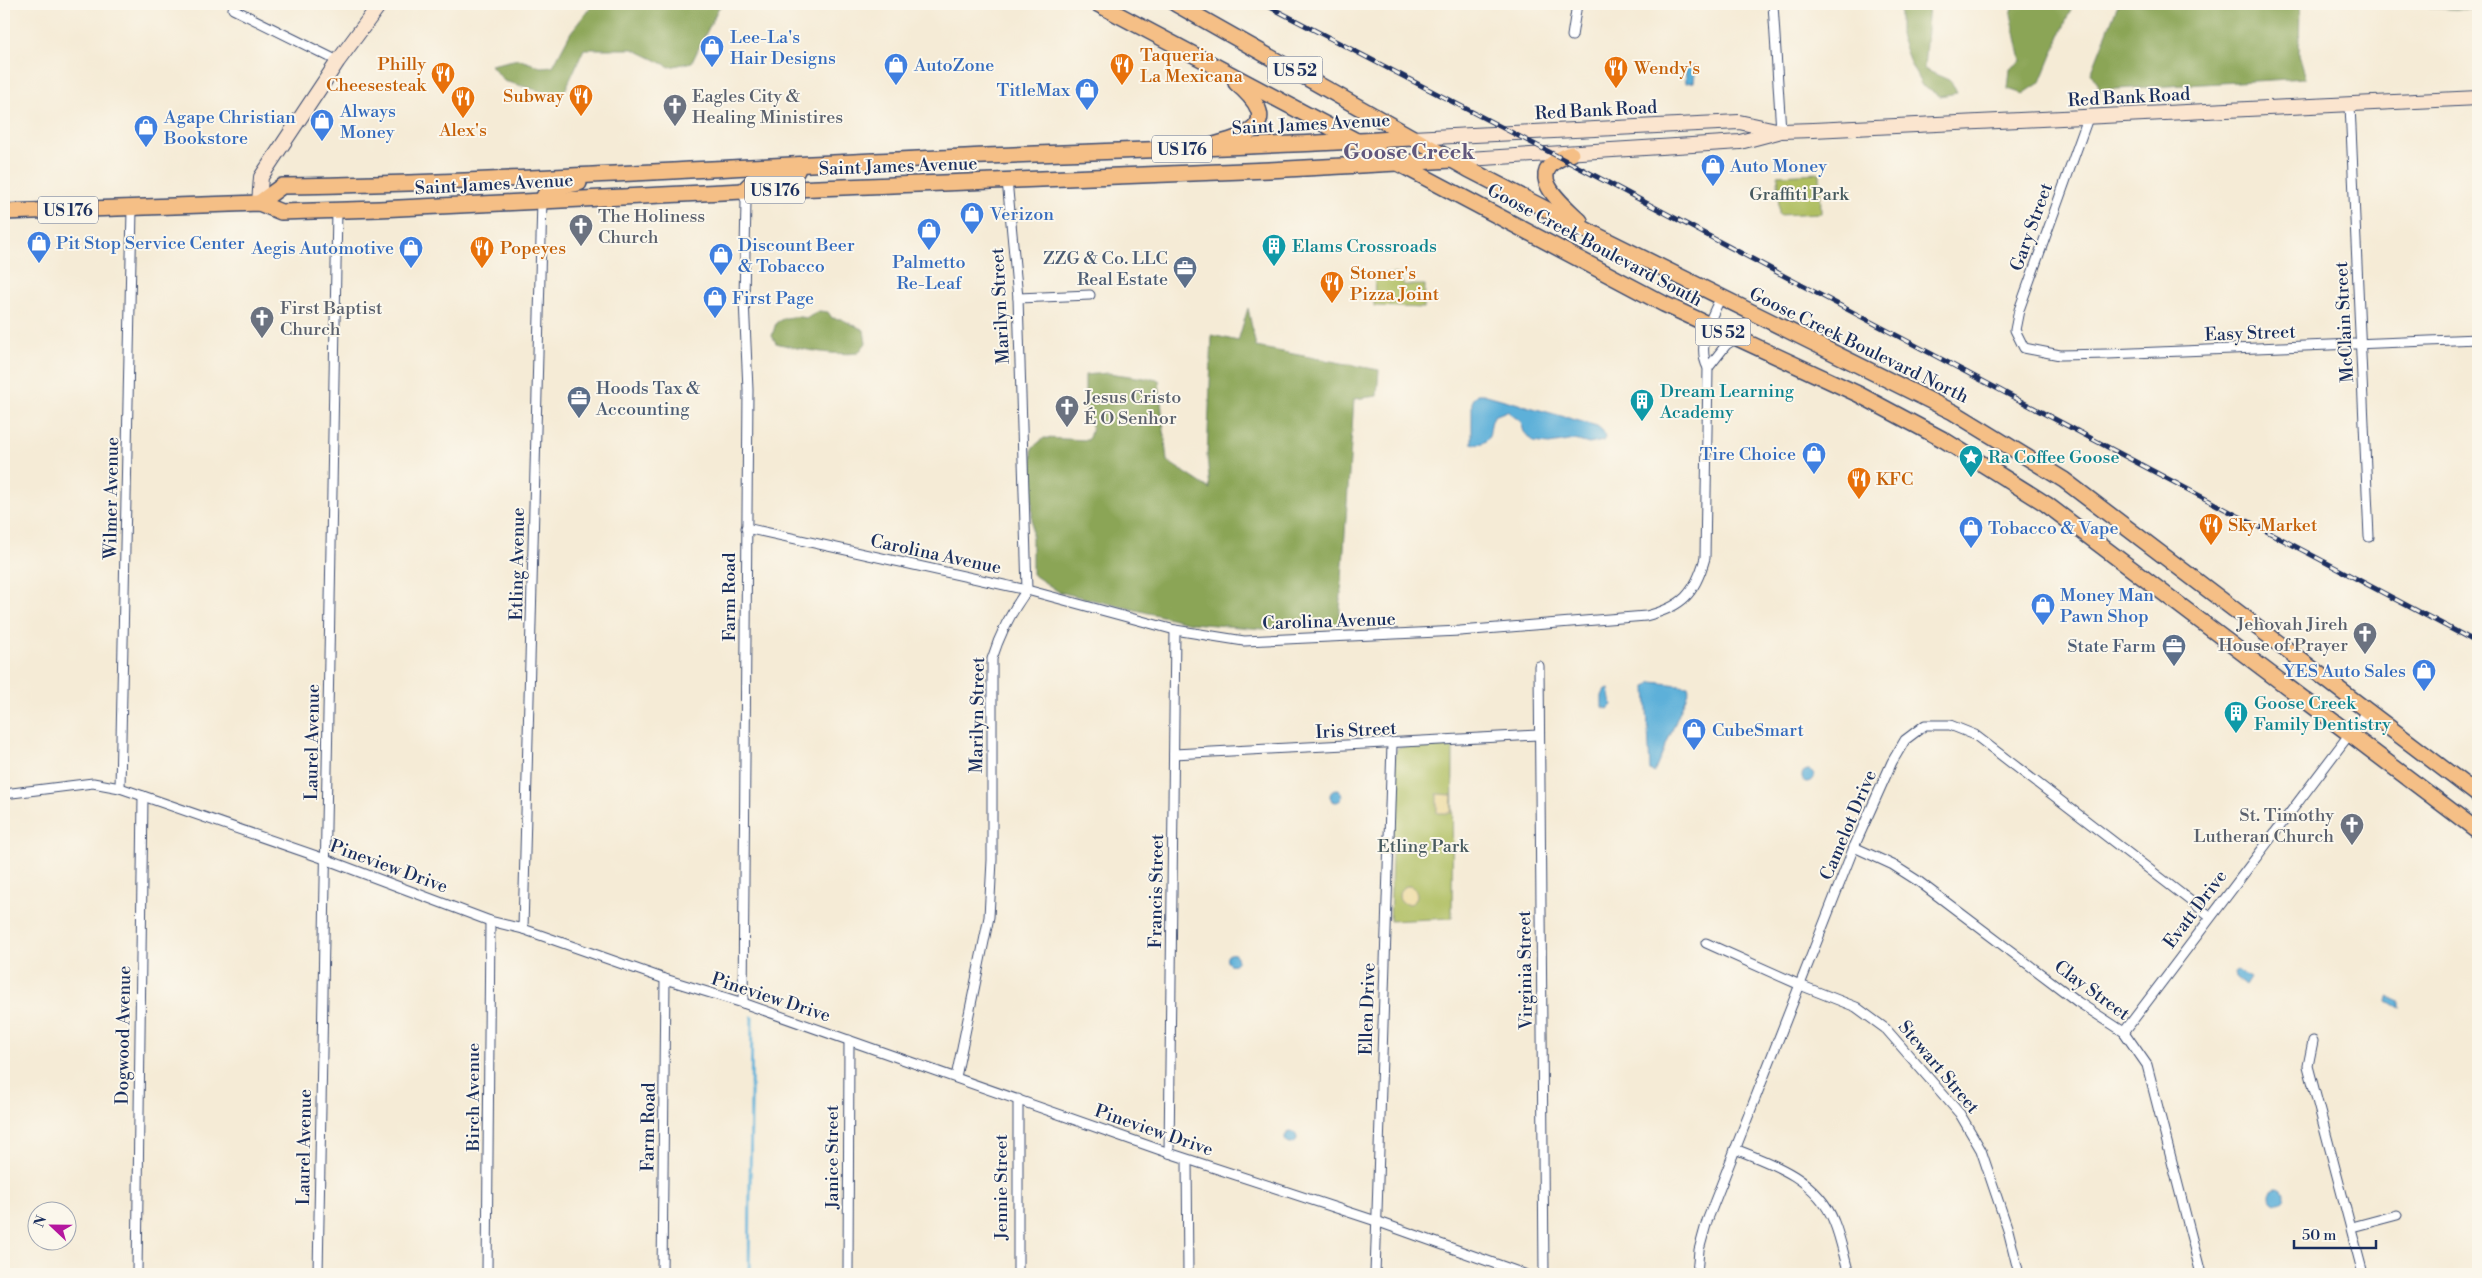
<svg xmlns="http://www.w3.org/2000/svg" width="2482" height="1278" viewBox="0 0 2482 1278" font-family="'Libre Bodoni',serif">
  <rect width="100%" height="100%" fill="#fbf7ec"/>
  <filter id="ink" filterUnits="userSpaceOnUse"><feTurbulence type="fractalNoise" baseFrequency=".02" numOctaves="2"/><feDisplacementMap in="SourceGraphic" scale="10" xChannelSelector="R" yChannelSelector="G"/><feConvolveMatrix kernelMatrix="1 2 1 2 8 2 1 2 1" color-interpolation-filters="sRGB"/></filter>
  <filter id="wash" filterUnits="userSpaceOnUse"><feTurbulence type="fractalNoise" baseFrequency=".0096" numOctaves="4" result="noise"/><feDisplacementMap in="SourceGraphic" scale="20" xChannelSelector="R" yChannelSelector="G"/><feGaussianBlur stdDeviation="1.12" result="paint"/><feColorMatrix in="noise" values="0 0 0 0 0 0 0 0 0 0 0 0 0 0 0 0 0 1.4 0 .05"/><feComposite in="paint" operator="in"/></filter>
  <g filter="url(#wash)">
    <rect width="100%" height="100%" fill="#f5ebd6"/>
    <g fill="#afbe61" stroke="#657660">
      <polygon points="1820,173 1821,213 1779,215 1778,175"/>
      <polygon points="1375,274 1397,274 1404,285 1425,285 1424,308 1374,306"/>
      <polygon points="1453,744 1452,918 1390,921 1395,753 1398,747"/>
    </g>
    <g fill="#8ba557" stroke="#536a5a">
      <polygon points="593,4 731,4 719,7 692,62 670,67 633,49 584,49 562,97 504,81 491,65 518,59 541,67 553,66 571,32"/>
      <polygon points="1898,4 1929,4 1924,69 1951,81 1957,93 1940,96 1922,86 1910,63 1900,35 1900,6"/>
      <polygon points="2014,4 2073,4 2041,82 2023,94 2008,89 2010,69 2021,61 2011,14"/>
      <polygon points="2118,4 2300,4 2299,55 2306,78 2100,90 2091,73"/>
      <polygon points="2422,4 2478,4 2478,10 2429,8"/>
      <polygon points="1248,308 1256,347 1379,370 1377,396 1354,399 1339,624 1262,629 1191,623 1059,592 1032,574 1032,448 1044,438 1088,440 1092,429 1085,408 1085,375 1108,373 1159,380 1167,461 1210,489 1207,456 1212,335 1238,341"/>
      <path d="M819,311L828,312L832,318L841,319L864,330L866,343L858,353C836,356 797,349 776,343L772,336L776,323C785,316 796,316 807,318Z"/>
    </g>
    <g fill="#eeda9e" stroke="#84847e">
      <polygon points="1437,794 1452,795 1451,813 1437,813"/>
      <circle cx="1408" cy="895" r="9"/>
    </g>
    <g fill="#5db0d9" stroke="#3c709c">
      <polygon points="1696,66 1694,82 1686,83 1685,67"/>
      <path d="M1477,394H1483L1597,426L1603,431L1605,438L1603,441L1589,444L1575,440L1549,444L1533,442L1524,432L1521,422L1507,411L1494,416C1486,432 1496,444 1472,444V400Z"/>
      <polygon points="1652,682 1688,686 1689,690 1654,773 1650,770 1646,687"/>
      <polygon points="1605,689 1609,689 1612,705 1608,709 1602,707 1602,696"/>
      <circle cx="1808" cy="776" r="6"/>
      <circle cx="1336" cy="796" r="6"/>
      <circle cx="1232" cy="959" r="5.5"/>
      <polygon points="2237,971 2250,978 2245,986 2235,978 2234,973"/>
      <polygon points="2389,997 2400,1002 2400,1009 2388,1002"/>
      <circle cx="1291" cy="1138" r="6"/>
      <circle cx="2277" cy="1195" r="7"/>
    </g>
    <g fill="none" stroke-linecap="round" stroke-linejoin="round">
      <polyline stroke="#5db0d9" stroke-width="3" points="749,1274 752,1017"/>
    </g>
  </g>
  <g filter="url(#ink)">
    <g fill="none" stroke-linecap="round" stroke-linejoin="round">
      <defs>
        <g id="minor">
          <polyline points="1773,4 1781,131"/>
          <polyline points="233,9 338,61"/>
          <polyline points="1572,36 1577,4"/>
          <polyline points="2350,105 2369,537"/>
          <polyline points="2088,118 2019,310 2015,330 2024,348 2060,355 2108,354 2478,339"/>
          <polyline points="743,191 746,202 744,299 748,390 743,1003"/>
          <polyline points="1018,298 1090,295"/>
          <polyline points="1708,368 1726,345 1736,338"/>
          <path d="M746,528L1027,590L1175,630L1244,641L1460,631L1646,616C1682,607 1695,594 1705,558L1708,368C1696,346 1711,317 1721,297"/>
          <polyline points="1539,666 1544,1274"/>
          <polyline points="1174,754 1538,735"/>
          <polyline points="120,788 132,209"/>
          <polyline points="4,794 93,783 120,788 325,859 490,921 523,929 665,979 743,1003 1169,1153 1376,1221 1524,1274"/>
          <polyline points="1854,847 1893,865 1918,881 2078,1002 2124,1032 2147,1065 2201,1274"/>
          <polyline points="523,929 542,200"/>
          <polyline points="1706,943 1800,985 1856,1007 1886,1029 1960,1114 1981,1150 2008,1230 2019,1274"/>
          <polyline points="2124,1032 2367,711"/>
          <polyline points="2313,1041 2308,1066 2363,1274"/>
          <path d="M956,1077L989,917L992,860V659C1000,633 1011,612 1027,590L1018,298L1007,180"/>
          <polyline points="1018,1099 1018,1274"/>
          <path d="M1735,1149C1774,1164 1818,1180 1834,1222C1841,1239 1844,1257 1849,1274"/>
          <polyline points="1169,1153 1175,630"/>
          <polyline points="1187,1160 1188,1274"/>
          <polyline points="2352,1227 2397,1215"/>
          <polyline points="137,1274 143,796"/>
          <polyline points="318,1274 337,210"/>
          <polyline points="487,1274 490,921"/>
          <polyline points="662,1274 665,979"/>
          <polyline points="848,1274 849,1040"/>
          <polyline points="1375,1274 1392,744"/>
          <polyline points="1697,1274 1699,1250 1707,1221 1854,847 1892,762 1905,740 1925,725 1950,725 1975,735 2210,916"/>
        </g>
        <g id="secondary">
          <polyline points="1412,138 1739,122 1781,131 1813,130 2478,98"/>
          <polyline points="1452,160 1740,142 1778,132"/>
          <polyline points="259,203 261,177 338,61 380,4"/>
        </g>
        <g id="primary">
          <polyline points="743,191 755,179 786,176 797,171 799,165"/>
          <polyline points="542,200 548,189 579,183"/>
          <path d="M259,203L282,186C494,183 706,168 918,159C1082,151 1247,148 1412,138"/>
          <polyline points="4,212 259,203 281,212 379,209 743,191 1269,170 1452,160"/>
        </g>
        <g id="trunk">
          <polyline points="1098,4 1664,304 1858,394 1944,440 2046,504 2478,831"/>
          <polyline points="1176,4 1468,169 1596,235 1953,412 2064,480 2478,795"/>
          <path d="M1203,148C1244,137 1288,127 1236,83"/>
          <path d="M1571,154C1521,171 1557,199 1580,221"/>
        </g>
      </defs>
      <use href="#minor" stroke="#3c4b70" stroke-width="11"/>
      <use href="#secondary" stroke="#3c4b70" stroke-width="16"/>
      <use href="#primary" stroke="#3c4b70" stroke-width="18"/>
      <use href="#trunk" stroke="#3c4b70" stroke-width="18"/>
      <use href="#minor" stroke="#fff" stroke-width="9"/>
      <use href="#secondary" stroke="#fbe5cf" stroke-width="14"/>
      <use href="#primary" stroke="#f5bf86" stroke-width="15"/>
      <use href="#trunk" stroke="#f5bf86" stroke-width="15"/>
      <defs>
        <polyline id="rail" points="1264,4 1584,170 2478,643"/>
      </defs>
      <use href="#rail" stroke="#1b2f5e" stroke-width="5"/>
      <use href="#rail" stroke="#fbf7ec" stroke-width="3" stroke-dasharray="9" stroke-linecap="butt"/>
    </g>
  </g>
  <defs>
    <symbol id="shop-pin" viewBox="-11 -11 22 30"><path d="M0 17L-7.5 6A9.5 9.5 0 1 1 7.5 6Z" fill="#3f7fe0" stroke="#fbf7ec"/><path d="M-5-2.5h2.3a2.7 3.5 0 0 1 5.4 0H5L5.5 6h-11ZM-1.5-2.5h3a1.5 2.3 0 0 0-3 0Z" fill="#fff"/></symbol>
    <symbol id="restaurant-pin" viewBox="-11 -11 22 30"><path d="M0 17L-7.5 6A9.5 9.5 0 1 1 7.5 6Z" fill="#e8710a" stroke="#fbf7ec"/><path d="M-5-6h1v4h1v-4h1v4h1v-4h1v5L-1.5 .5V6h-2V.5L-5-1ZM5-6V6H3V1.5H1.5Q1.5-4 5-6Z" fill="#fff"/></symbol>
    <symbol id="church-pin" viewBox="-11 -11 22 30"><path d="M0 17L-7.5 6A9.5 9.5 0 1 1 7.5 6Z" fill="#6b7280" stroke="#fbf7ec"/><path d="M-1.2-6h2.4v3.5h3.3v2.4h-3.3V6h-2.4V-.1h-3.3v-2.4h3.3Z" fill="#fff"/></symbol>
    <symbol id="building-pin" viewBox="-11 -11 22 30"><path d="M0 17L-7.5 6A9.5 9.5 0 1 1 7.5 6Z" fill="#0f9aa8" stroke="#fbf7ec"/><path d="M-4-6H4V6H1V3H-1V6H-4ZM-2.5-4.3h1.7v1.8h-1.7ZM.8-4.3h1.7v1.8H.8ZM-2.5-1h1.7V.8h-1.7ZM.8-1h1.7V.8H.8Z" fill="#fff"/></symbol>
    <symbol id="office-pin" viewBox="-11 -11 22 30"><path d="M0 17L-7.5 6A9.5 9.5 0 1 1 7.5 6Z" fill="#5c6f8a" stroke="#fbf7ec"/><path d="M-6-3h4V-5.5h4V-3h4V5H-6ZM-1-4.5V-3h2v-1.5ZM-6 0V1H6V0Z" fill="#fff"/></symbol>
    <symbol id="sight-pin" viewBox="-11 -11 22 30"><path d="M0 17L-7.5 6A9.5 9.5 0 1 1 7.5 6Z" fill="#0f9aa8" stroke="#fbf7ec"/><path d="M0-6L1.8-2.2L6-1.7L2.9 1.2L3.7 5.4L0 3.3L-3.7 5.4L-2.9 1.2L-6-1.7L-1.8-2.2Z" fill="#fff"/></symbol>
  </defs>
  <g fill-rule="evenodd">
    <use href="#shop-pin" x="698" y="33" width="28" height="38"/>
    <use href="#shop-pin" x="882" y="51" width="28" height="38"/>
    <use href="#restaurant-pin" x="1108" y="51" width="28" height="38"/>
    <use href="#restaurant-pin" x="1602" y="54" width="28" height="38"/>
    <use href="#restaurant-pin" x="429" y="60" width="28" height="38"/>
    <use href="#shop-pin" x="1073" y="76" width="28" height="38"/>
    <use href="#restaurant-pin" x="567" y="82" width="28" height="38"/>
    <use href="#restaurant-pin" x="449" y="84" width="28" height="38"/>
    <use href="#church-pin" x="661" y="92" width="28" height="38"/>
    <use href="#shop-pin" x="308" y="107" width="28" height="38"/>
    <use href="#shop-pin" x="132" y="113" width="28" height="38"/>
    <use href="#shop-pin" x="1699" y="152" width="28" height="38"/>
    <use href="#shop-pin" x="958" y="200" width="28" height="38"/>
    <use href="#church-pin" x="567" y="212" width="28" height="38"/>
    <use href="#shop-pin" x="915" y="216" width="28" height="38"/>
    <use href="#shop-pin" x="25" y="229" width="28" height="38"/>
    <use href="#building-pin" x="1260" y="232" width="28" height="38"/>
    <use href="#shop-pin" x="397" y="234" width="28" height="38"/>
    <use href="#restaurant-pin" x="468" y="234" width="28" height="38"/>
    <use href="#shop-pin" x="707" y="241" width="28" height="38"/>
    <use href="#office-pin" x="1171" y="254" width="28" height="38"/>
    <use href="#restaurant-pin" x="1318" y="269" width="28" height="38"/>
    <use href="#shop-pin" x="701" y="284" width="28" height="38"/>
    <use href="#church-pin" x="248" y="304" width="28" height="38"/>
    <use href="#office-pin" x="565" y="384" width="28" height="38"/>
    <use href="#building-pin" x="1628" y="387" width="28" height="38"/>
    <use href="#church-pin" x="1053" y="393" width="28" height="38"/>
    <use href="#shop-pin" x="1800" y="440" width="28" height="38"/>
    <use href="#sight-pin" x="1957" y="443" width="28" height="38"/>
    <use href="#restaurant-pin" x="1845" y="465" width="28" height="38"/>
    <use href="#restaurant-pin" x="2197" y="511" width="28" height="38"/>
    <use href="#shop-pin" x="1957" y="514" width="28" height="38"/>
    <use href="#shop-pin" x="2029" y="591" width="28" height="38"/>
    <use href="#church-pin" x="2351" y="620" width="28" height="38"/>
    <use href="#office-pin" x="2160" y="632" width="28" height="38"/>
    <use href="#shop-pin" x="2410" y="657" width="28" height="38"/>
    <use href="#building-pin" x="2222" y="699" width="28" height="38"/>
    <use href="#shop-pin" x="1680" y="716" width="28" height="38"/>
    <use href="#church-pin" x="2338" y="811" width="28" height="38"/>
  </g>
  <g text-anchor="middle" stroke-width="4" stroke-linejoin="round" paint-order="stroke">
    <g fill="#fbf7ec" stroke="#5e6b89" stroke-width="1">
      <rect x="1267.5" y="56.5" width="55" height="27" rx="4"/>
      <rect x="1152" y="135.5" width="60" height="27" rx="4"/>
      <rect x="745" y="176.5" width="60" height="27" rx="4"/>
      <rect x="38" y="196.5" width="60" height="27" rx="4"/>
      <rect x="1695.5" y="318.5" width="55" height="27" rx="4"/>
    </g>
    <g font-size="16" font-weight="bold" fill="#1b2f5e">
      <text x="1295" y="76">US 52</text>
      <text x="1182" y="155">US 176</text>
      <text x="775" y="196">US 176</text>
      <text x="68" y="216">US 176</text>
      <text x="1723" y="338">US 52</text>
    </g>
    <g font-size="18" fill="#366cbe" stroke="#fbf7ec" text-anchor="start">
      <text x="730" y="43">Lee-La's<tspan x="730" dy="21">Hair Designs</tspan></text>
      <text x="914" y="71">AutoZone</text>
      <text x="1070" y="96" text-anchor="end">TitleMax</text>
      <text x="340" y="117">Always<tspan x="340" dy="21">Money</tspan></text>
      <text x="164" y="123">Agape Christian<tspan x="164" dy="21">Bookstore</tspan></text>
      <text x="1730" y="172">Auto Money</text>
      <text x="990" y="220">Verizon</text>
      <text x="56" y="249">Pit Stop Service Center</text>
      <text x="738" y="251">Discount Beer<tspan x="738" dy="21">&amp; Tobacco</tspan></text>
      <text x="394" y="254" text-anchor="end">Aegis Automotive</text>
      <text x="929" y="268" text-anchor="middle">Palmetto<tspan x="929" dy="21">Re-Leaf</tspan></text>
      <text x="732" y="304">First Page</text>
      <text x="1796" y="460" text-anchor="end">Tire Choice</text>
      <text x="1988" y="534">Tobacco &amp; Vape</text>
      <text x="2060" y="601">Money Man<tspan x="2060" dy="21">Pawn Shop</tspan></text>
      <text x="2406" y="677" text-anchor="end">YES Auto Sales</text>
      <text x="1712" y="736">CubeSmart</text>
    </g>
    <g font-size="18" fill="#c56008" stroke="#fbf7ec" text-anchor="start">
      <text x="1140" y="61">Taqueria<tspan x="1140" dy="21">La Mexicana</tspan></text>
      <text x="426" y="70" text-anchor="end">Philly<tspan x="426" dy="21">Cheesesteak</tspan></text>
      <text x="1634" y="74">Wendy's</text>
      <text x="564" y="102" text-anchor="end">Subway</text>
      <text x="463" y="136" text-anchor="middle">Alex's</text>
      <text x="500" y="254">Popeyes</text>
      <text x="1350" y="279">Stoner's<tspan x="1350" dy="21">Pizza Joint</tspan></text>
      <text x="1876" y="485">KFC</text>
      <text x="2228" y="531">Sky Market</text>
    </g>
    <g font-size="18" fill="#5b616d" stroke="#fbf7ec" text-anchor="start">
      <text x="692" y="102">Eagles City &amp;<tspan x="692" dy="21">Healing Ministires</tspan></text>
      <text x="598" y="222">The Holiness<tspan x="598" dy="21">Church</tspan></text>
      <text x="280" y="314">First Baptist<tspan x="280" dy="21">Church</tspan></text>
      <text x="1084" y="403">Jesus Cristo<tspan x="1084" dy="21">É O Senhor</tspan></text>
      <text x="2348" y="630" text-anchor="end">Jehovah Jireh<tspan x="2348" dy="21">House of Prayer</tspan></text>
      <text x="2334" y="821" text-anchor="end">St. Timothy<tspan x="2334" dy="21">Lutheran Church</tspan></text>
    </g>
    <g font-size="18" fill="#1b2f5e" stroke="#fbf7ec">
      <text transform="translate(2129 97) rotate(-3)" y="6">Red Bank Road</text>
      <text transform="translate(1596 110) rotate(-3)" y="6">Red Bank Road</text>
      <text transform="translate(1311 124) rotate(-3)" y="6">Saint James Avenue</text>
      <text transform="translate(898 166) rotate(-2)" y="6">Saint James Avenue</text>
      <text transform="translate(494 184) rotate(-3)" y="6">Saint James Avenue</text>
      <text transform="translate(2031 227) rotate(-70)" y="6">Gary Street</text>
      <text transform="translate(1595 245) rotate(28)" y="6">Goose Creek Boulevard South</text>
      <text transform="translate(1000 306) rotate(-93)" y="6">Marilyn Street</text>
      <text transform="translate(2344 322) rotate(-93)" y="6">McClain Street</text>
      <text transform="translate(2250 333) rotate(-2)" y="6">Easy Street</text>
      <text transform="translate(1859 345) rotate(26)" y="6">Goose Creek Boulevard North</text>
      <text transform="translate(111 498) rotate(-89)" y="6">Wilmer Avenue</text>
      <text transform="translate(936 554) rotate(12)" y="6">Carolina Avenue</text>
      <text transform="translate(517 564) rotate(-89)" y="6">Etling Avenue</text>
      <text transform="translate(729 597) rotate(-90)" y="6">Farm Road</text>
      <text transform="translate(1329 621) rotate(-2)" y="6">Carolina Avenue</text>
      <text transform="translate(977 715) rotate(-89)" y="6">Marilyn Street</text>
      <text transform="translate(1356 730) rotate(-3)" y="6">Iris Street</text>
      <text transform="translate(312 742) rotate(-89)" y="6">Laurel Avenue</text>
      <text transform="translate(1848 825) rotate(-67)" y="6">Camelot Drive</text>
      <text transform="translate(389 866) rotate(20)" y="6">Pineview Drive</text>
      <text transform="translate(1156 891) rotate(-89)" y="6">Francis Street</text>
      <text transform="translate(2195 909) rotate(-53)" y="6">Evatt Drive</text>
      <text transform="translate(1525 970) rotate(-91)" y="6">Virginia Street</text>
      <text transform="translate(2092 990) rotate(36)" y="6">Clay Street</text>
      <text transform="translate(771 997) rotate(18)" y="6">Pineview Drive</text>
      <text transform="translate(1367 1009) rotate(-88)" y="6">Ellen Drive</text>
      <text transform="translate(123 1035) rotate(-89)" y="6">Dogwood Avenue</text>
      <text transform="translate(1939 1067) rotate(50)" y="6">Stewart Street</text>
      <text transform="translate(473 1097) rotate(-90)" y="6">Birch Avenue</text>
      <text transform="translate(648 1127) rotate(-89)" y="6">Farm Road</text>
      <text transform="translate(1154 1130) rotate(19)" y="6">Pineview Drive</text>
      <text transform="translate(304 1147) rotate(-89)" y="6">Laurel Avenue</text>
      <text transform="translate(832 1157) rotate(-90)" y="6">Janice Street</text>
      <text transform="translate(1001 1187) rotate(-90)" y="6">Jennie Street</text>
    </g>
    <g font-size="18" fill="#475a5f" stroke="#fbf7ec">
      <text x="1799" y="200">Graffiti Park</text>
      <text x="1423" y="852">Etling Park</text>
    </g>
    <g font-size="18" fill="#0d838f" stroke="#fbf7ec" text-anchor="start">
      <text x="1292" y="252">Elams Crossroads</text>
      <text x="1660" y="397">Dream Learning<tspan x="1660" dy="21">Academy</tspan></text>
      <text x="1988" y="463">Ra Coffee Goose</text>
      <text x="2254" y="709">Goose Creek<tspan x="2254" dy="21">Family Dentistry</tspan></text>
    </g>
    <g font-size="18" fill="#4e5e75" stroke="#fbf7ec" text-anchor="end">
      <text x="1168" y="264">ZZG &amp; Co. LLC<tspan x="1168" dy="21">Real Estate</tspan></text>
      <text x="596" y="394" text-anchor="start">Hoods Tax &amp;<tspan x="596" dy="21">Accounting</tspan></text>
      <text x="2156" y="652">State Farm</text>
    </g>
    <g font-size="22" font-weight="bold" fill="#61587d" stroke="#fbf7ec">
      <text x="1409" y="159">Goose Creek</text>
    </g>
  </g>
  <rect width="2482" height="1278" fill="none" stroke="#fbf7ec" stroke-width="20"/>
  <g transform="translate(52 1226) rotate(292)"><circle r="24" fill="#fbf7ec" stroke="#a1a7b3"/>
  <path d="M0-4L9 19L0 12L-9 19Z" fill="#b5179e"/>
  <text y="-8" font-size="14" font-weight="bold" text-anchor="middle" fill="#1b2f5e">N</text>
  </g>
  <path d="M2294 1240v8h82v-8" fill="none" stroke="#1b2f5e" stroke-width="2.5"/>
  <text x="2302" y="1240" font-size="15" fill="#1b2f5e" stroke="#fbf7ec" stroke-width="4" paint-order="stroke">50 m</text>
</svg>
